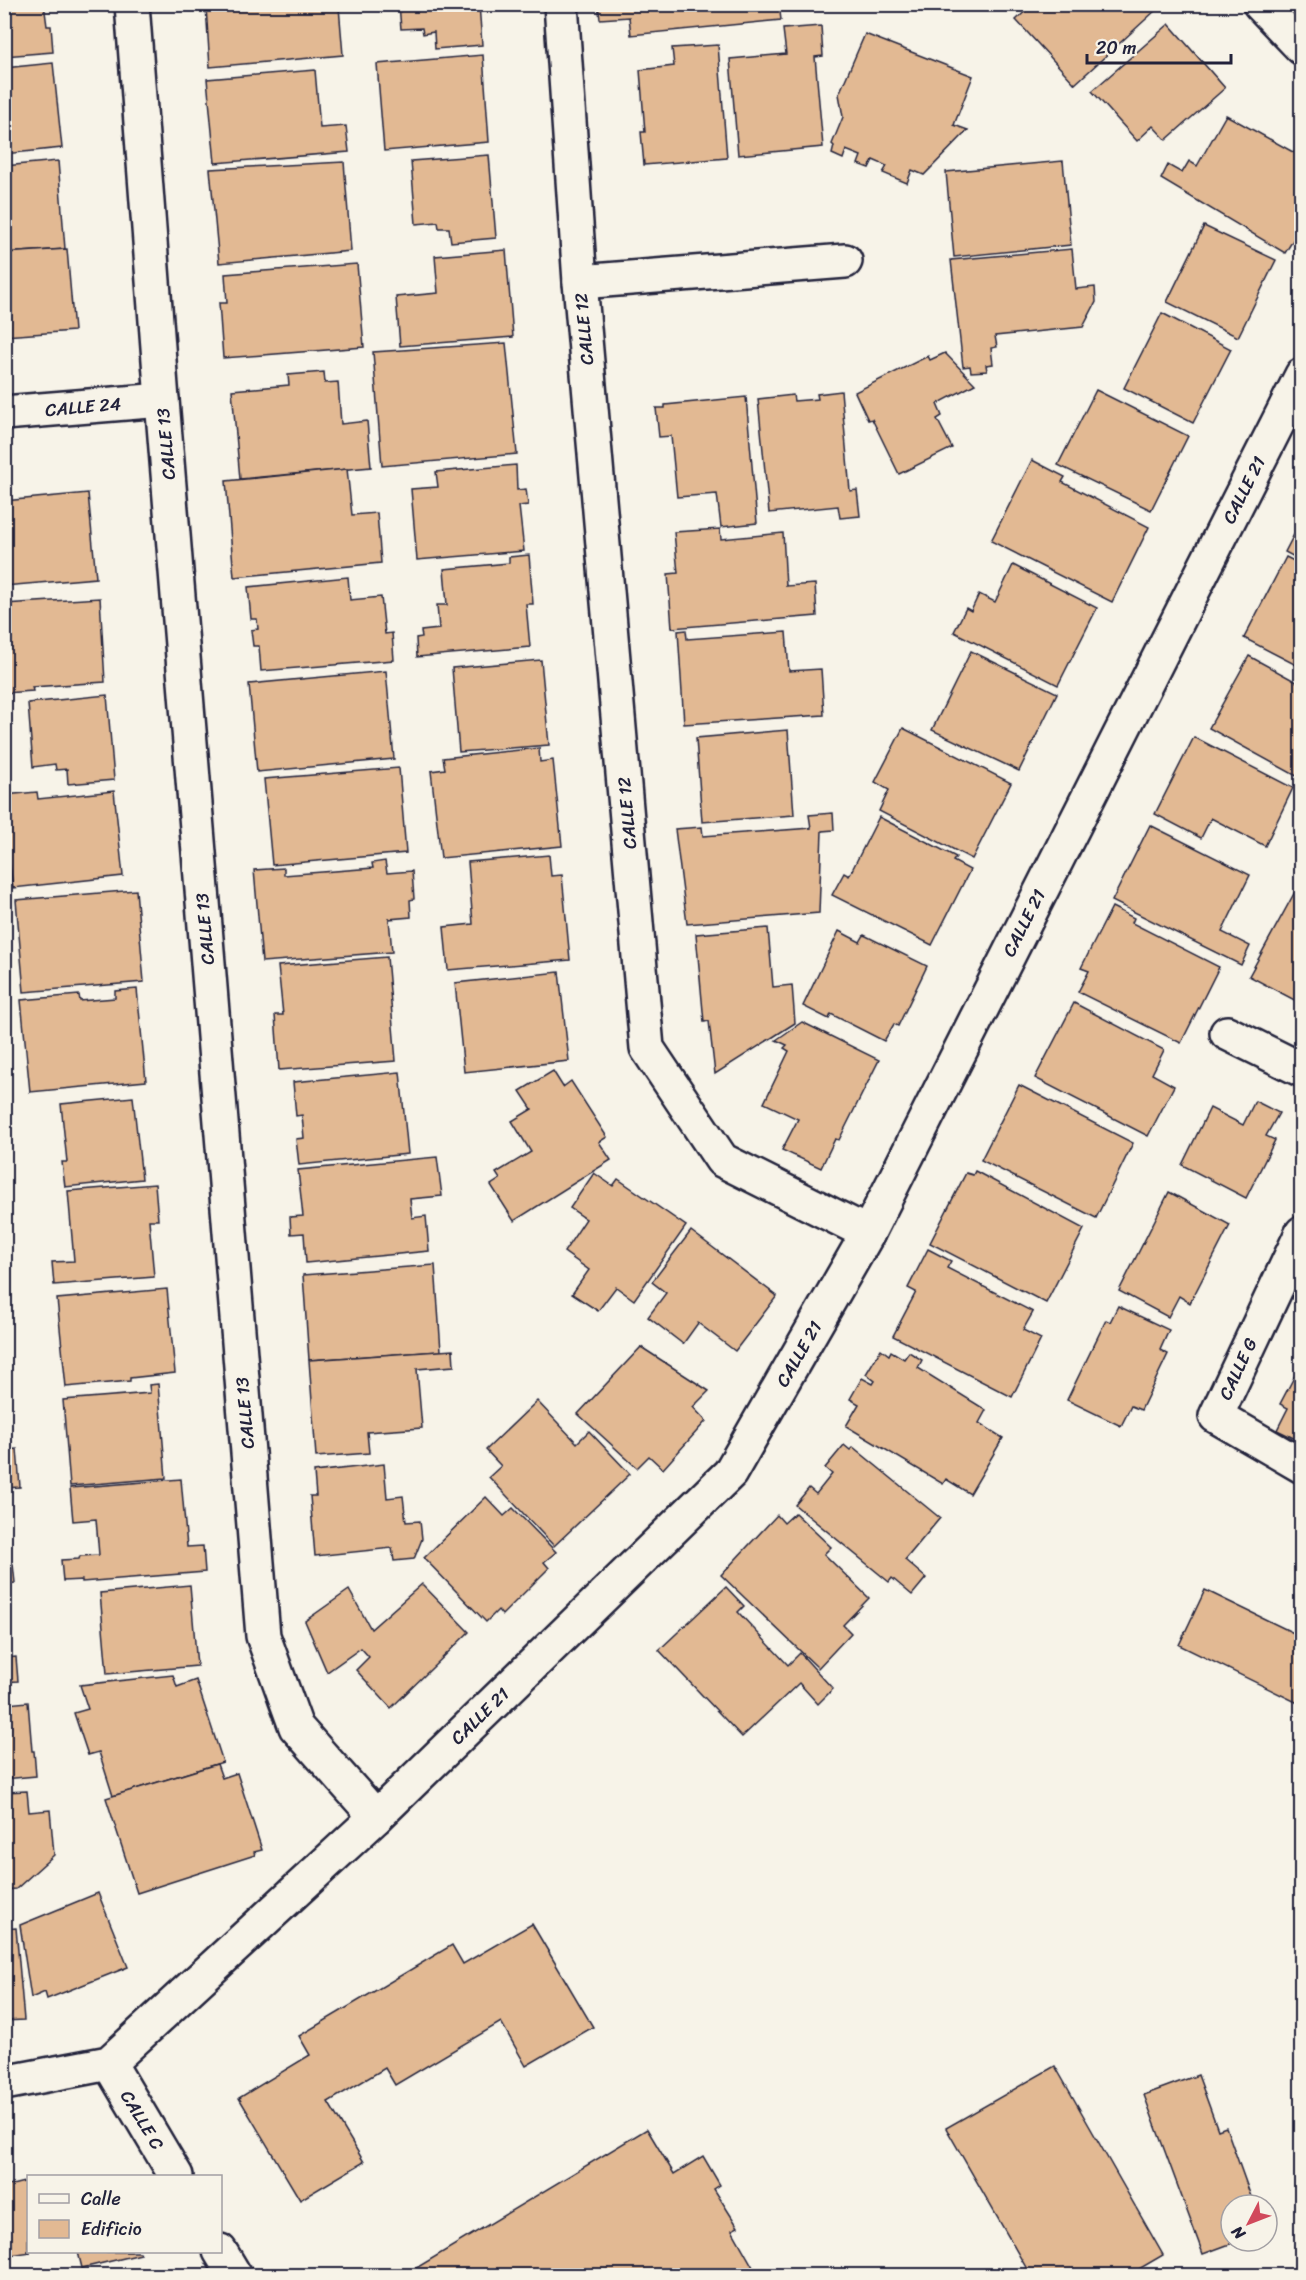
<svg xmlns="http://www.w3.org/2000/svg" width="1306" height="2280" viewBox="0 0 1306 2280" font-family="Sriracha,sans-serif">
  <rect width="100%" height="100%" fill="#f7f3e8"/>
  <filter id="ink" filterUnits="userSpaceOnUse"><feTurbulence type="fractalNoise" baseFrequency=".0167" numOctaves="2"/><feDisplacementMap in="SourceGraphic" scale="12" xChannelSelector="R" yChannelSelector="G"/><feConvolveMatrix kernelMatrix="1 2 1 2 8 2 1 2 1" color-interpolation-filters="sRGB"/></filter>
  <g filter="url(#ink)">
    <g fill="#e2b993" stroke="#22223b" stroke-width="1.5">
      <polygon points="4,4 44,4 47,26 51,26 53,52 4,56"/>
      <polygon points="200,4 328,4 328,7 339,7 343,55 210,67 206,7"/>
      <polygon points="399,4 479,4 482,45 435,49 434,32 423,34 422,28 401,29"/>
      <polygon points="598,4 779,4 781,20 631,35 629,17 600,19"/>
      <polygon points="1033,4 1151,4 1156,10 1075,84 1016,20"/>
      <polygon points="1169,24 1225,88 1166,140 1153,126 1137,141 1092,91"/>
      <polygon points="821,26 823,56 815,57 823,147 738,155 730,59 786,54 783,29"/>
      <polygon points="865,34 973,76 954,125 968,130 924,175 912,170 907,183 883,173 887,166 873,160 869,168 858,164 861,156 846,150 843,159 832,154 834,146 832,144 843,117 839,94"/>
      <polygon points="718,45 727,158 644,165 641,132 645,132 640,70 674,66 672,48"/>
      <polygon points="483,55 489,142 384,151 377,64"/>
      <polygon points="53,63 62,148 4,154 4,68"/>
      <polygon points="315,70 320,128 346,126 349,152 215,163 207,79"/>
      <polygon points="1226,115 1302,157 1302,226 1285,253 1161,179 1168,165 1182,173 1189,161 1197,166"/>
      <polygon points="489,155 496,238 451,242 449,228 439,228 438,222 416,224 411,161"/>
      <polygon points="58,161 65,249 4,253 4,166"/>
      <polygon points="1063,161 1071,245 954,257 946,172"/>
      <polygon points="344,162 351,251 219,263 210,169"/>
      <polygon points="1204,226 1276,260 1238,337 1167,302"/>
      <polygon points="67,249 74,331 4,336 4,253"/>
      <polygon points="1072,249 1076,289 1095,287 1096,302 1083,327 995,336 997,347 991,348 993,364 986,365 987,371 971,372 970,366 963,367 951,260"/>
      <polygon points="506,250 513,337 400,346 396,297 438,293 435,256"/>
      <polygon points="357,264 364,347 223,358 219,303 227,303 225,274"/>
      <polygon points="1162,313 1231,349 1193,423 1124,388"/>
      <polygon points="506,343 517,454 382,466 373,352"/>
      <polygon points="945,353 975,384 937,404 942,416 937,419 952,448 899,474 872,419 868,420 855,392 928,356 930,360"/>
      <polygon points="324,372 325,383 338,382 341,424 367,421 371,467 240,479 232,390 289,385 288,375"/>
      <polygon points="1096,390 1188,436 1151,510 1058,465"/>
      <polygon points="841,391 850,491 857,490 860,516 840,518 838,506 769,513 758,399 793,395 794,401 818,399 817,394"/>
      <polygon points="746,397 757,523 721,527 717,494 677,497 671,436 659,437 656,408 665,408 665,405"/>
      <polygon points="1032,460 1065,477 1062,482 1149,527 1112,602 991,541"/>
      <polygon points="516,465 517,490 526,489 528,505 519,506 524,551 417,560 411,489 438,487 436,472"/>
      <polygon points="347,469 352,515 377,513 381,563 234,577 226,481"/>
      <polygon points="88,493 96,578 4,586 4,501"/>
      <polygon points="1302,519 1302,561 1285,552"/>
      <polygon points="720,529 721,539 783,533 786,586 815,584 817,616 672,628 668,574 678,573 674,532"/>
      <polygon points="529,555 533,604 526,604 530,647 417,657 416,638 422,637 421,631 439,629 437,605 447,605 444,569 509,563 509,557"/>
      <polygon points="1286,557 1302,565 1302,668 1244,638"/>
      <polygon points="1013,565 1097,608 1058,685 954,632 966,608 971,611 979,594 995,602"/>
      <polygon points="348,577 350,600 381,597 385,634 392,633 394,660 261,671 259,646 253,646 251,630 258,629 257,619 251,619 248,587"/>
      <polygon points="100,598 105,682 32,687 33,691 4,693 4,604"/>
      <polygon points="686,630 687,639 786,632 789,671 821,669 824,715 684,724 678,631"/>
      <polygon points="971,651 1057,693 1019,771 932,730"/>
      <polygon points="1249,656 1302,685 1302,779 1209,728"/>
      <polygon points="541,660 549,745 459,752 452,668"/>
      <polygon points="386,671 394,759 257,772 249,684"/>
      <polygon points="107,695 114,780 68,784 67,769 56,770 55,764 33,767 28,703"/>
      <polygon points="903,728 1011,783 972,859 879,811 889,790 875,782"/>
      <polygon points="788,730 794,815 702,822 696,738"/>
      <polygon points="1194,737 1293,788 1265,846 1211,818 1201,838 1155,814"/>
      <polygon points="539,748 540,762 553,760 562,846 441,858 431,771 445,769 443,758"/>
      <polygon points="399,768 406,853 272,865 264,779"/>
      <polygon points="114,791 123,876 13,888 10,865 4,865 4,795 37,792 38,799"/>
      <polygon points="833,813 834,830 822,831 819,913 687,924 675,829 702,827 703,836 811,828 809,815"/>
      <polygon points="879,817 956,857 953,861 970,870 932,945 832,895 844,873 849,876"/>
      <polygon points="1150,825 1250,875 1222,932 1250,946 1241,965 1112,901"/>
      <polygon points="549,855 551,876 562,875 570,960 448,970 444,927 473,924 468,862"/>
      <polygon points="385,861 387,873 412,871 414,899 410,900 411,917 389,919 392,952 262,962 254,870 284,868 284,875 373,868 372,863"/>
      <polygon points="136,890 144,982 24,992 16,900"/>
      <polygon points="1296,890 1302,893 1302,1004 1249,976"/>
      <polygon points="1112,907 1134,918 1132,923 1219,967 1181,1043 1078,992 1089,971 1081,968"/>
      <polygon points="768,928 773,987 792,985 795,1023 715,1074 709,1021 704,1022 696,934"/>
      <polygon points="839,931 860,942 864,935 927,966 898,1026 894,1024 884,1041 831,1014 829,1019 803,1006"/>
      <polygon points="387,957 396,1061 279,1070 275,1015 283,1015 278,966"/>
      <polygon points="559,972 569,1061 464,1072 455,983"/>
      <polygon points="137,989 146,1081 30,1092 21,1000 79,995 80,1001 115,998 115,991"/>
      <polygon points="1074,1003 1164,1050 1152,1074 1174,1086 1148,1136 1035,1078"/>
      <polygon points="802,1022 879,1060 839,1140 835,1139 821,1168 782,1150 798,1119 764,1103 789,1051 784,1048 787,1045 776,1040"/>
      <polygon points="553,1071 563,1087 571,1081 607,1137 599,1142 611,1160 514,1221 491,1185 500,1179 496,1173 531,1152 512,1121 532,1109 520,1091"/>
      <polygon points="400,1072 408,1154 299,1165 296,1139 304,1138 302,1115 296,1116 293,1082"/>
      <polygon points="1019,1085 1133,1143 1096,1218 981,1160"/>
      <polygon points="133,1097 142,1179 65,1187 62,1162 67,1162 61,1104"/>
      <polygon points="1255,1101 1279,1113 1266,1136 1275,1140 1246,1198 1182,1165 1210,1108 1243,1125"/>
      <polygon points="437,1157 442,1196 410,1199 412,1218 426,1216 429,1251 306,1263 304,1233 291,1234 290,1217 303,1216 298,1170"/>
      <polygon points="975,1171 1084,1229 1046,1303 930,1243 966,1173 973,1175"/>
      <polygon points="594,1173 613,1186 618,1179 686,1226 634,1300 616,1287 598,1311 572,1294 589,1270 564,1252 586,1219 570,1208"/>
      <polygon points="155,1184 158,1220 149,1220 154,1277 54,1285 52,1262 74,1261 68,1191"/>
      <polygon points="1169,1192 1230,1225 1190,1303 1179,1296 1168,1317 1119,1291"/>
      <polygon points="691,1231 777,1296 735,1351 698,1323 683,1344 648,1317 666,1293 652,1282"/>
      <polygon points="928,1249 951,1261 947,1268 1033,1312 1023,1330 1041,1339 1012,1397 893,1336 916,1292 908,1288"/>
      <polygon points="435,1265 441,1351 309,1360 303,1275"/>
      <polygon points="167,1289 175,1373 130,1378 130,1381 66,1387 57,1299"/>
      <polygon points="1118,1306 1169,1330 1160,1350 1168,1354 1141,1410 1131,1406 1121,1426 1067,1400 1106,1320 1110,1322"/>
      <polygon points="641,1347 709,1391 693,1407 706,1421 663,1469 649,1456 637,1468 578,1414"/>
      <polygon points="881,1349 889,1355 891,1351 904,1359 909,1352 922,1360 918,1368 986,1410 979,1423 1003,1438 970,1494 946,1479 943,1484 846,1426 859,1404 850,1399 862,1378 873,1384 875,1381 866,1374"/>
      <polygon points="453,1350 454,1366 417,1369 422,1428 367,1432 369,1453 316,1457 309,1360"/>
      <polygon points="1302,1362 1302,1442 1277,1430 1288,1408 1280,1404"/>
      <polygon points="158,1384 166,1478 70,1486 63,1400 150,1393 149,1385"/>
      <polygon points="537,1401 577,1443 589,1431 630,1474 554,1546 489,1477 501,1466 486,1450"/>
      <polygon points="844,1445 850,1450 853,1447 940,1518 905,1560 926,1578 912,1595 892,1578 889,1582 795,1505 809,1488 816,1494 832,1474 825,1468"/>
      <polygon points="17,1449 20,1487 4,1488 4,1450"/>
      <polygon points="384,1464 387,1498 403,1496 406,1522 420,1521 422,1539 414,1559 394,1561 392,1548 315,1556 310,1496 316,1496 314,1472"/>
      <polygon points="181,1479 187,1547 203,1546 205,1572 82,1582 82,1580 63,1581 61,1560 79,1559 80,1556 99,1555 96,1519 73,1521 70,1488"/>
      <polygon points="486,1497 504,1516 513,1508 556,1552 544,1562 549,1568 502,1615 498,1610 486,1622 424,1558"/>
      <polygon points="795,1513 831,1547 824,1554 869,1598 843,1625 851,1633 818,1668 721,1575 777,1515 784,1523"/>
      <polygon points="13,1564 15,1583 4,1584 4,1565"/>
      <polygon points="422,1584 469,1632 391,1708 356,1670 369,1657 361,1648 327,1672 305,1621 349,1590 371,1629"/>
      <polygon points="190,1585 197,1666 107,1674 100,1593"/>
      <polygon points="726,1587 744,1606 738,1612 788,1665 800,1653 833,1689 818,1704 799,1683 742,1737 659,1650"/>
      <polygon points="1205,1590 1302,1637 1302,1705 1179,1645"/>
      <polygon points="4,1652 5,1658 16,1657 18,1681 4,1682"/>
      <polygon points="173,1675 177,1687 196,1680 223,1762 113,1796 99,1752 88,1755 74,1713 88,1709 80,1685"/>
      <polygon points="4,1699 7,1699 7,1704 28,1702 32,1751 34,1751 36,1776 4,1779"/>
      <polygon points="217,1764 222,1778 237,1773 262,1850 254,1852 255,1855 137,1893 106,1798"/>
      <polygon points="27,1791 29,1812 50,1810 54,1855 16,1889 4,1890 4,1792"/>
      <polygon points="98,1893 128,1967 47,1999 45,1992 31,1998 20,1925"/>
      <polygon points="532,1924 593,2027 526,2066 501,2022 395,2085 385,2068 328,2102 364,2162 300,2200 239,2098 310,2055 299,2036 452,1945 463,1964"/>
      <polygon points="16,1928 24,2020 4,2021 4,1929"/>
      <polygon points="1055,2066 1163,2255 1127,2276 1031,2276 946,2128"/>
      <polygon points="1198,2075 1218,2130 1226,2127 1254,2205 1231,2205 1231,2241 1238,2241 1203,2254 1144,2095"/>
      <polygon points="647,2129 674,2174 703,2156 720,2185 714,2189 738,2227 732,2230 758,2276 403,2276"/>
      <polygon points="28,2181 28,2252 31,2252 4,2256 4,2187"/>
      <polygon points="78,2252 140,2252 141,2254 82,2268"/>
    </g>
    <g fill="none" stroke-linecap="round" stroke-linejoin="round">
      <defs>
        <g id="minor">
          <polyline points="132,4 162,400 263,1636 296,1727 376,1817"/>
          <polyline points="561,4 580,282 647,1048 722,1160 868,1233"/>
          <polyline points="1260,4 1302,48"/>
          <polyline points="580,282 845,261"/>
          <polyline points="4,413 162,400"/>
          <polyline points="1227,1033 1302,1070"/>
          <polyline points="1302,1233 1216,1416 1302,1466"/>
          <polyline points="109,2063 176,2176"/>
          <polyline points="4,2083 109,2063 376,1817 730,1473 868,1233 1302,375"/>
          <polyline points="220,2251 235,2276"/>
        </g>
      </defs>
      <use href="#minor" stroke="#22223b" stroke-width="38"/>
      <use href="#minor" stroke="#f7f3e8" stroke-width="33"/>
    </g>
  </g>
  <g text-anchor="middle" stroke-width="4.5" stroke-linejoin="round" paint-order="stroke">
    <g font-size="18" fill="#22223b" stroke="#f7f3e8">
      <text transform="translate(584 329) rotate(-95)" y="6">CALLE 12</text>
      <text transform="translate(83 407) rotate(-5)" y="6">CALLE 24</text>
      <text transform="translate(166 444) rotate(-95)" y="6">CALLE 13</text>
      <text transform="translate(1244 490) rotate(-63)" y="6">CALLE 21</text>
      <text transform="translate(627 813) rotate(-95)" y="6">CALLE 12</text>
      <text transform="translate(1024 923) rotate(-63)" y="6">CALLE 21</text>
      <text transform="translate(205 929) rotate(-95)" y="6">CALLE 13</text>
      <text transform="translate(799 1354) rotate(-60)" y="6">CALLE 21</text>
      <text transform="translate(1238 1369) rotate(-65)" y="6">CALLE G</text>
      <text transform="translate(245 1413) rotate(-95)" y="6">CALLE 13</text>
      <text transform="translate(480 1716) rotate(-44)" y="6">CALLE 21</text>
      <text transform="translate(142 2120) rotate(59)" y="6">CALLE C</text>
    </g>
  </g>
  <rect width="1306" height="2280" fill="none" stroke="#f7f3e8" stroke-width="24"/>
  <rect x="12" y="12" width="1282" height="2256" fill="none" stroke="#22223b" stroke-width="2" filter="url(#ink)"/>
  <rect x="27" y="2175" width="195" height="78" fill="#f7f3e8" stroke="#a29fa3" stroke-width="1.5"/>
  <rect x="39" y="2194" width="30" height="9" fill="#f7f3e8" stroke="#a29fa3" stroke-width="1.5"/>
  <text x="81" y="2205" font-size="18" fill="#22223b">Calle</text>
  <rect x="39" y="2220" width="30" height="18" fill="#e2b993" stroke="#a29fa3" stroke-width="1.5"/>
  <text x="81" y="2235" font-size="18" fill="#22223b">Edificio</text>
  <g transform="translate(1249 2223) rotate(228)"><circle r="28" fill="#f7f3e8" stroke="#a29fa3" stroke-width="1.5"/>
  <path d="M0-4.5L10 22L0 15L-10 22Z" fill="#d1495b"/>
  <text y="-9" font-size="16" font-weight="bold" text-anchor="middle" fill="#22223b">N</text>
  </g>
  <path d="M1087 54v9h144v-9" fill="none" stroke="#22223b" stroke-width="3"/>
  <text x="1096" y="54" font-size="18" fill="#22223b" stroke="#f7f3e8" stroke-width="4.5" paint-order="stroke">20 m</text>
</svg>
